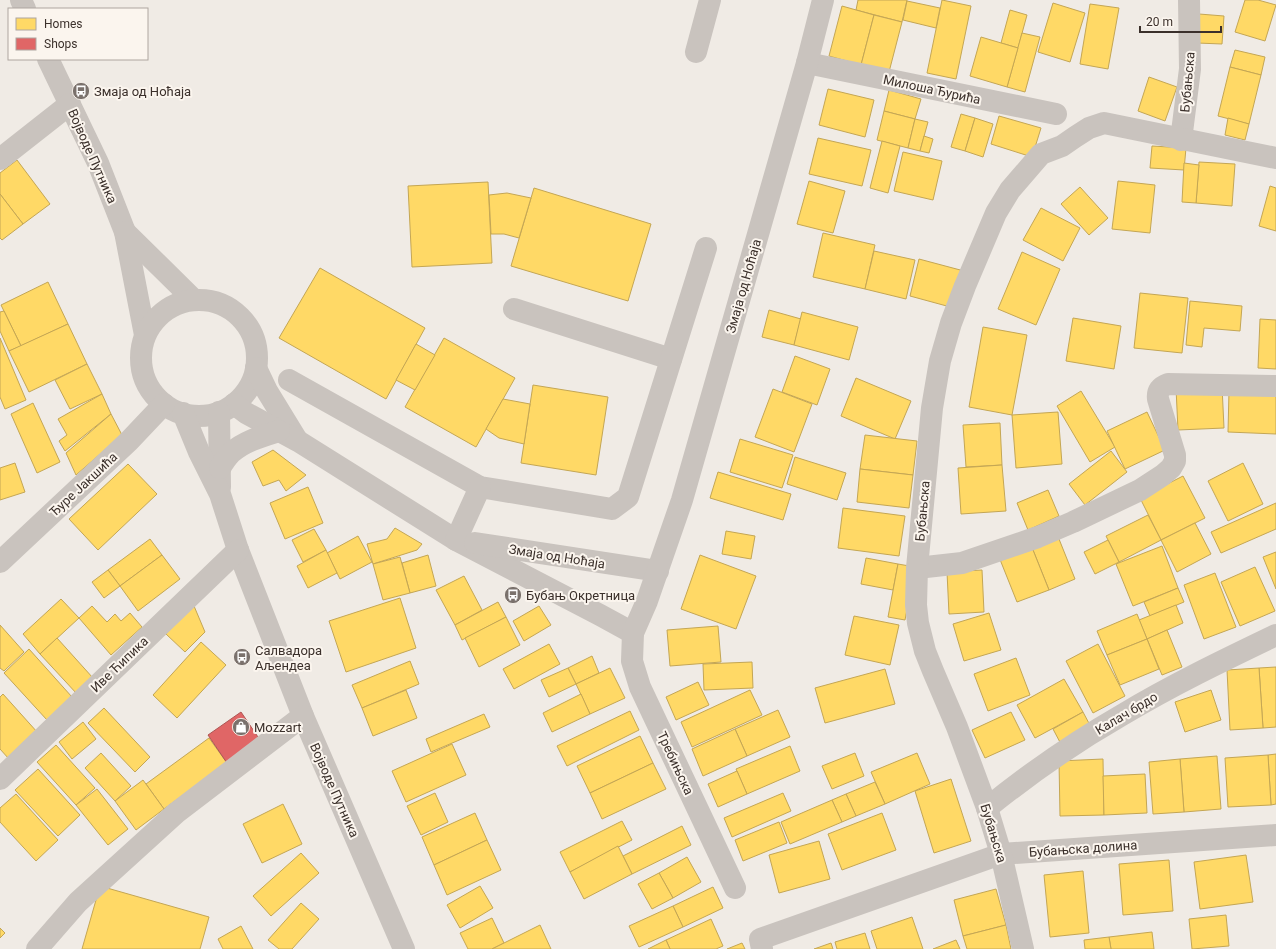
<svg xmlns="http://www.w3.org/2000/svg" width="1276" height="949" viewBox="0 0 1276 949" font-family="Roboto,sans-serif">
  <rect width="100%" height="100%" fill="#f0ebe5"/>
  <g fill="#ffd966" stroke="#c4a654">
    <polygon points="858,0 907,0 902,22 856,10"/>
    <polygon points="942,0 971,6 956,79 927,73"/>
    <polygon points="1245,0 1258,0 1276,5 1265,41 1235,32"/>
    <polygon points="907,1 940,8 936,28 903,20"/>
    <polygon points="1053,3 1085,13 1070,62 1038,52"/>
    <polygon points="1090,4 1119,8 1108,69 1080,64"/>
    <polygon points="842,6 874,15 861,65 829,56"/>
    <polygon points="1010,10 1027,15 1018,48 1001,43"/>
    <polygon points="1199,14 1224,16 1222,44 1197,43"/>
    <polygon points="874,15 902,22 889,72 861,65"/>
    <polygon points="1022,33 1040,37 1025,92 1007,87"/>
    <polygon points="981,37 1018,48 1007,87 970,76"/>
    <polygon points="1235,50 1265,57 1261,75 1230,67"/>
    <polygon points="1230,67 1261,75 1249,124 1218,116"/>
    <polygon points="1149,77 1177,87 1165,121 1138,111"/>
    <polygon points="828,89 874,100 865,137 819,125"/>
    <polygon points="889,90 921,99 915,119 884,111"/>
    <polygon points="884,111 915,119 908,148 877,140"/>
    <polygon points="961,114 975,118 965,151 951,147"/>
    <polygon points="999,116 1041,128 1032,157 991,144"/>
    <polygon points="975,118 993,124 983,157 965,151"/>
    <polygon points="1228,118 1249,124 1245,140 1225,135"/>
    <polygon points="915,119 928,122 920,151 908,148"/>
    <polygon points="924,136 933,139 929,153 920,151"/>
    <polygon points="818,138 871,150 862,186 809,174"/>
    <polygon points="882,141 900,146 888,193 870,188"/>
    <polygon points="1152,146 1186,148 1184,170 1150,168"/>
    <polygon points="903,152 942,161 933,200 894,191"/>
    <polygon points="17,160 50,204 23,224 0,194 0,173"/>
    <polygon points="1199,162 1235,164 1232,206 1196,203"/>
    <polygon points="1184,163 1199,165 1196,203 1182,202"/>
    <polygon points="809,181 845,191 833,233 797,224"/>
    <polygon points="1118,181 1155,185 1150,233 1112,229"/>
    <polygon points="488,182 492,263 412,267 408,186"/>
    <polygon points="1270,186 1276,188 1276,231 1259,226"/>
    <polygon points="1080,187 1108,218 1089,235 1061,204"/>
    <polygon points="534,188 651,224 628,301 511,266"/>
    <polygon points="507,193 531,198 519,238 504,234 491,234 489,195"/>
    <polygon points="0,194 23,224 2,240 0,238"/>
    <polygon points="1041,208 1080,228 1063,261 1023,240"/>
    <polygon points="823,233 875,245 865,289 813,277"/>
    <polygon points="874,251 915,260 906,299 865,289"/>
    <polygon points="1022,252 1060,269 1036,325 998,309"/>
    <polygon points="919,259 964,271 954,308 910,296"/>
    <polygon points="320,268 425,328 386,399 279,338"/>
    <polygon points="48,282 68,324 21,346 1,305"/>
    <polygon points="1140,293 1188,298 1182,353 1134,348"/>
    <polygon points="1190,301 1242,306 1240,331 1204,328 1202,347 1186,345"/>
    <polygon points="769,310 801,319 794,345 762,337"/>
    <polygon points="4,311 21,346 9,351 0,331 0,312"/>
    <polygon points="802,312 858,327 849,360 794,345"/>
    <polygon points="1073,318 1121,326 1114,369 1066,361"/>
    <polygon points="1260,319 1276,320 1276,369 1258,368"/>
    <polygon points="68,324 87,364 29,392 9,351"/>
    <polygon points="983,327 1027,335 1012,415 969,407"/>
    <polygon points="0,338 26,400 5,409 0,397"/>
    <polygon points="444,338 515,378 476,447 405,407"/>
    <polygon points="416,344 435,355 415,390 396,380"/>
    <polygon points="795,356 830,369 817,405 782,392"/>
    <polygon points="87,364 102,394 70,409 55,380"/>
    <polygon points="856,378 911,401 895,439 841,416"/>
    <polygon points="533,385 608,397 596,475 521,463"/>
    <polygon points="1222,386 1224,428 1178,430 1176,388"/>
    <polygon points="773,389 812,404 794,452 755,437"/>
    <polygon points="1081,391 1115,447 1090,462 1057,406"/>
    <polygon points="1229,391 1276,393 1276,434 1228,432"/>
    <polygon points="102,394 111,414 65,451 59,441 67,435 58,419"/>
    <polygon points="503,399 530,404 524,444 499,438 486,429"/>
    <polygon points="33,403 60,462 37,473 11,414"/>
    <polygon points="1058,412 1062,464 1016,468 1012,415"/>
    <polygon points="1147,412 1165,450 1125,469 1107,431"/>
    <polygon points="111,414 122,435 76,475 66,453"/>
    <polygon points="1000,423 1002,465 966,467 963,425"/>
    <polygon points="865,435 917,441 913,475 860,469"/>
    <polygon points="740,439 793,455 782,488 730,472"/>
    <polygon points="273,450 306,475 286,491 279,480 263,486 252,462"/>
    <polygon points="1111,451 1127,472 1085,505 1069,484"/>
    <polygon points="795,457 846,473 837,500 787,484"/>
    <polygon points="15,463 25,492 0,500 0,468"/>
    <polygon points="1243,463 1263,504 1228,521 1208,481"/>
    <polygon points="128,464 157,494 98,550 69,519"/>
    <polygon points="1002,465 1006,511 961,514 958,468"/>
    <polygon points="860,469 913,475 909,508 857,502"/>
    <polygon points="718,472 791,494 783,520 710,498"/>
    <polygon points="1183,476 1205,518 1161,540 1140,498"/>
    <polygon points="308,487 323,523 285,539 270,503"/>
    <polygon points="1048,490 1059,516 1028,530 1017,503"/>
    <polygon points="1276,503 1276,529 1221,553 1211,532"/>
    <polygon points="843,508 905,516 899,556 838,548"/>
    <polygon points="1148,515 1161,540 1119,562 1106,536"/>
    <polygon points="1195,523 1211,554 1177,572 1161,540"/>
    <polygon points="395,528 422,544 417,550 373,564 367,544 387,539"/>
    <polygon points="314,529 326,550 303,562 292,540"/>
    <polygon points="726,531 755,536 751,559 722,554"/>
    <polygon points="1057,534 1075,579 1049,590 1031,545"/>
    <polygon points="358,536 372,562 340,579 327,553"/>
    <polygon points="150,539 162,555 120,586 108,570"/>
    <polygon points="1108,540 1119,562 1095,574 1084,552"/>
    <polygon points="1031,545 1049,590 1017,602 999,557"/>
    <polygon points="1162,546 1178,588 1133,606 1116,564"/>
    <polygon points="326,550 337,573 308,588 297,566"/>
    <polygon points="1276,552 1276,589 1263,557"/>
    <polygon points="162,555 180,579 138,611 120,586"/>
    <polygon points="428,555 436,586 410,593 402,563"/>
    <polygon points="700,555 756,576 736,629 681,609"/>
    <polygon points="400,557 410,593 383,600 373,564"/>
    <polygon points="866,558 898,564 893,590 861,584"/>
    <polygon points="898,564 915,567 905,620 888,617"/>
    <polygon points="1255,567 1275,611 1240,626 1221,582"/>
    <polygon points="108,570 120,586 104,598 92,582"/>
    <polygon points="982,570 984,612 949,614 947,572"/>
    <polygon points="1215,573 1236,627 1204,639 1184,585"/>
    <polygon points="464,576 482,610 455,625 436,590"/>
    <polygon points="1178,588 1184,602 1150,616 1144,602"/>
    <polygon points="400,598 416,648 346,672 329,621"/>
    <polygon points="61,599 79,618 40,654 23,634"/>
    <polygon points="498,602 506,617 462,640 455,625"/>
    <polygon points="1176,605 1183,623 1147,639 1139,620"/>
    <polygon points="92,606 107,622 115,614 121,621 130,613 142,627 111,655 79,618"/>
    <polygon points="194,606 205,632 185,652 166,634"/>
    <polygon points="539,606 551,625 524,641 513,621"/>
    <polygon points="989,613 1001,650 964,661 953,624"/>
    <polygon points="1137,614 1147,639 1107,655 1097,631"/>
    <polygon points="854,616 899,625 890,665 845,655"/>
    <polygon points="506,617 520,645 479,667 465,638"/>
    <polygon points="0,625 24,652 4,671 0,668"/>
    <polygon points="718,626 721,662 670,666 667,630"/>
    <polygon points="1167,630 1182,667 1162,675 1147,639"/>
    <polygon points="57,638 93,678 77,694 40,654"/>
    <polygon points="1147,639 1159,669 1120,685 1107,655"/>
    <polygon points="201,642 226,665 177,718 153,695"/>
    <polygon points="549,644 560,664 514,689 503,669"/>
    <polygon points="1098,644 1125,696 1093,713 1066,661"/>
    <polygon points="29,649 72,697 47,720 4,673"/>
    <polygon points="592,656 599,673 576,684 568,668"/>
    <polygon points="1016,658 1030,695 988,711 974,674"/>
    <polygon points="410,661 419,684 362,708 352,685"/>
    <polygon points="752,662 753,688 704,690 703,664"/>
    <polygon points="1276,667 1276,727 1263,728 1259,668"/>
    <polygon points="568,668 576,684 549,697 541,680"/>
    <polygon points="610,668 625,698 590,714 576,684"/>
    <polygon points="1259,668 1263,728 1230,730 1227,670"/>
    <polygon points="885,669 895,704 825,723 815,688"/>
    <polygon points="1064,679 1083,712 1035,738 1017,705"/>
    <polygon points="698,682 709,705 676,720 666,697"/>
    <polygon points="406,690 417,718 373,736 362,708"/>
    <polygon points="750,690 762,715 692,747 681,722"/>
    <polygon points="1211,690 1221,720 1185,732 1175,702"/>
    <polygon points="3,694 38,733 9,759 0,749 0,697"/>
    <polygon points="581,694 590,714 552,732 543,713"/>
    <polygon points="104,708 150,757 135,772 88,723"/>
    <polygon points="778,710 790,737 747,756 735,729"/>
    <polygon points="630,711 639,730 567,766 557,746"/>
    <polygon points="1011,712 1025,740 985,758 972,730"/>
    <polygon points="1083,712 1092,729 1062,746 1053,729"/>
    <polygon points="484,714 490,727 431,752 426,739"/>
    <polygon points="83,722 96,739 72,759 59,742"/>
    <polygon points="735,729 747,756 703,776 692,749"/>
    <polygon points="640,736 653,763 590,793 577,766"/>
    <polygon points="209,738 227,763 164,809 146,784"/>
    <polygon points="452,744 466,775 406,802 392,771"/>
    <polygon points="56,745 95,788 76,805 37,762"/>
    <polygon points="790,746 800,771 747,794 736,769"/>
    <polygon points="101,753 131,786 115,801 85,768"/>
    <polygon points="855,753 864,776 832,789 822,766"/>
    <polygon points="917,753 930,784 885,804 871,772"/>
    <polygon points="1276,754 1276,804 1271,805 1268,755"/>
    <polygon points="1268,755 1271,805 1228,807 1225,758"/>
    <polygon points="1217,756 1221,809 1184,812 1180,759"/>
    <polygon points="1103,759 1104,815 1060,816 1059,761"/>
    <polygon points="1180,759 1184,812 1153,814 1149,762"/>
    <polygon points="653,763 666,789 602,819 590,793"/>
    <polygon points="38,769 80,815 58,836 15,790"/>
    <polygon points="737,771 747,794 718,807 708,784"/>
    <polygon points="1145,774 1147,813 1104,815 1103,776"/>
    <polygon points="951,779 971,841 934,853 915,791"/>
    <polygon points="143,780 164,809 136,830 115,801"/>
    <polygon points="875,782 885,804 856,816 846,794"/>
    <polygon points="97,789 128,829 108,845 76,805"/>
    <polygon points="435,793 448,822 421,835 407,806"/>
    <polygon points="783,793 791,811 732,837 724,818"/>
    <polygon points="16,794 58,840 36,861 0,822 0,808"/>
    <polygon points="846,794 856,816 842,822 832,800"/>
    <polygon points="832,800 842,822 790,844 781,822"/>
    <polygon points="283,804 302,844 262,863 243,824"/>
    <polygon points="475,813 487,840 434,865 422,837"/>
    <polygon points="882,813 896,850 842,870 828,834"/>
    <polygon points="622,821 632,840 570,872 560,852"/>
    <polygon points="779,822 787,843 743,861 735,840"/>
    <polygon points="682,826 691,845 632,874 623,856"/>
    <polygon points="487,840 501,870 447,895 434,865"/>
    <polygon points="819,841 830,879 779,893 769,855"/>
    <polygon points="618,846 632,874 584,899 570,872"/>
    <polygon points="301,853 319,873 271,916 253,896"/>
    <polygon points="1246,855 1253,902 1200,909 1194,862"/>
    <polygon points="687,857 701,882 673,898 659,873"/>
    <polygon points="1169,860 1173,911 1123,915 1119,864"/>
    <polygon points="1083,871 1089,933 1050,937 1044,875"/>
    <polygon points="659,873 673,898 652,909 638,884"/>
    <polygon points="100,886 209,917 200,949 82,949"/>
    <polygon points="480,886 493,908 460,928 447,905"/>
    <polygon points="713,887 723,908 683,927 673,906"/>
    <polygon points="996,889 1006,925 963,936 954,900"/>
    <polygon points="301,903 319,919 292,949 279,949 268,940"/>
    <polygon points="673,906 683,927 639,947 629,926"/>
    <polygon points="1226,915 1229,946 1192,949 1189,919"/>
    <polygon points="912,917 923,949 877,949 871,931"/>
    <polygon points="492,918 504,943 492,949 468,949 460,933"/>
    <polygon points="711,919 723,946 716,949 670,949 666,940"/>
    <polygon points="540,925 551,949 492,949"/>
    <polygon points="1006,925 1011,949 967,949 963,936"/>
    <polygon points="241,926 253,949 223,949 218,939"/>
    <polygon points="0,928 5,933 0,938"/>
    <polygon points="1152,932 1154,949 1111,949 1109,937"/>
    <polygon points="865,933 870,949 837,949 835,942"/>
    <polygon points="1109,937 1111,949 1085,949 1084,940"/>
    <polygon points="666,940 670,949 648,949"/>
    <polygon points="956,940 960,949 933,949"/>
    <polygon points="742,943 745,949 727,949"/>
    <polygon points="831,943 833,949 814,949"/>
  </g>
  <polygon fill="#e06666" stroke="#ae5654" points="241,712 260,740 227,763 208,735"/>
  <g fill="none" stroke-linecap="round" stroke-linejoin="round">
    <g stroke="#c9c3be" stroke-width="22">
      <polyline points="21,0 25,9"/>
      <polyline points="696,52 710,0"/>
      <polyline points="48,59 98,163 125,232 145,335"/>
      <polyline points="807,63 1056,114"/>
      <polyline points="1181,140 1190,69 1189,0"/>
      <polyline points="0,159 70,104"/>
      <polyline points="125,232 193,299"/>
      <circle cx="199" cy="358" r="58"/>
      <polyline points="514,309 671,359"/>
      <polyline points="256,368 267,391 297,440"/>
      <polyline points="289,380 480,487 612,509 628,497 706,248"/>
      <polyline points="234,404 246,413 298,441 456,540 600,615 633,633"/>
      <polyline points="219,412 220,487"/>
      <polyline points="183,413 199,452 220,494 238,550 303,716 404,949"/>
      <path d="M220,468C223,463 227,457 231,453C244,441 263,436 279,431"/>
      <polyline points="456,540 480,487"/>
      <polyline points="475,543 658,571"/>
      <polyline points="0,562 129,441 164,404"/>
      <path d="M917,568L962,563L1038,537L1073,522L1140,490L1163,475L1171,468L1175,461V455L1158,399C1157,391 1160,387 1168,384L1276,386"/>
      <polyline points="0,779 238,550"/>
      <path d="M987,808C1029,774 1075,742 1122,715C1172,685 1224,660 1276,635"/>
      <polyline points="735,888 640,687 632,661 633,633 647,601 682,500 807,63 823,0"/>
      <polyline points="37,949 78,902 176,813 303,716"/>
      <polyline points="762,949 760,939 1001,854 1276,835"/>
      <polyline points="1023,949 1001,854 987,808 957,727 933,671 925,651 918,623 916,605 917,568 932,408 940,361 951,323 965,286 996,213 1010,190 1041,154 1062,146 1075,137 1089,128 1104,123 1276,158"/>
    </g>
  </g>
  <defs>
    <symbol id="bus-disc" viewBox="-11 -11 22 22"><circle r="9.5" fill="#7a716c" stroke="#fbf5ee"/><path d="M-5-6H5V4H4V6H2V4H-2V6H-4V4H-5ZM-3.5-4V0h7V-4ZM-3.5 1.2v1.5H-2V1.2ZM2 1.2v1.5H3.5V1.2Z" fill="#fff"/></symbol>
    <symbol id="shop-disc" viewBox="-11 -11 22 22"><circle r="9.5" fill="#7a716c" stroke="#fbf5ee"/><path d="M-5-2.5h2.3a2.7 3.5 0 0 1 5.4 0H5L5.5 6h-11ZM-1.5-2.5h3a1.5 2.3 0 0 0-3 0Z" fill="#fff"/></symbol>
  </defs>
  <g fill-rule="evenodd">
    <use href="#bus-disc" x="71" y="81" width="20" height="20"/>
    <use href="#bus-disc" x="503" y="585" width="20" height="20"/>
    <use href="#bus-disc" x="232" y="647" width="20" height="20"/>
    <use href="#shop-disc" x="231" y="717" width="20" height="20"/>
  </g>
  <g text-anchor="middle" stroke-width="4" stroke-linejoin="round" paint-order="stroke">
    <g font-size="13" fill="#3b302b" stroke="#fbf5ee">
      <text transform="translate(1187 82) rotate(-85)" y="5">Бубањска</text>
      <text transform="translate(932 89) rotate(12)" y="5">Милоша Ђурића</text>
      <text transform="translate(93 156) rotate(66)" y="5">Војводе Путника</text>
      <text transform="translate(743 286) rotate(-74)" y="5">Змаја од Ноћаја</text>
      <text transform="translate(83 484) rotate(-43)" y="5">Ђуре Јакшића</text>
      <text transform="translate(922 511) rotate(-85)" y="5">Бубањска</text>
      <text transform="translate(557 556) rotate(9)" y="5">Змаја од Ноћаја</text>
      <text transform="translate(119 664) rotate(-44)" y="5">Иве Ћипика</text>
      <text transform="translate(1126 713) rotate(-31)" y="5">Калач брдо</text>
      <text transform="translate(676 763) rotate(65)" y="5">Требињска</text>
      <text transform="translate(335 790) rotate(66)" y="5">Војводе Путника</text>
      <text transform="translate(994 833) rotate(73)" y="5">Бубањска</text>
      <text transform="translate(1083 848) rotate(-4)" y="5">Бубањска долина</text>
    </g>
    <g font-size="13" fill="#3b302b" stroke="#fbf5ee" text-anchor="start">
      <text x="94" y="96">Змаја од Ноћаја</text>
      <text x="526" y="600">Бубањ Окретница</text>
      <text x="255" y="655">Салвадора<tspan x="255" dy="15">Аљендеа</tspan></text>
      <text x="254" y="732">Mozzart</text>
    </g>
  </g>
  <rect x="8" y="8" width="140" height="52" fill="#fbf5ee" stroke="#aea6a0"/>
  <rect x="16" y="18" width="20" height="12" fill="#ffd966" stroke="#aea6a0"/>
  <text x="44" y="28" font-size="12" fill="#3b302b">Homes</text>
  <rect x="16" y="38" width="20" height="12" fill="#e06666" stroke="#aea6a0"/>
  <text x="44" y="48" font-size="12" fill="#3b302b">Shops</text>
  <path d="M1140 26v6h81v-6" fill="none" stroke="#3b302b" stroke-width="2"/>
  <text x="1146" y="26" font-size="12" fill="#3b302b" stroke="#fbf5ee" stroke-width="3" paint-order="stroke">20 m</text>
</svg>
